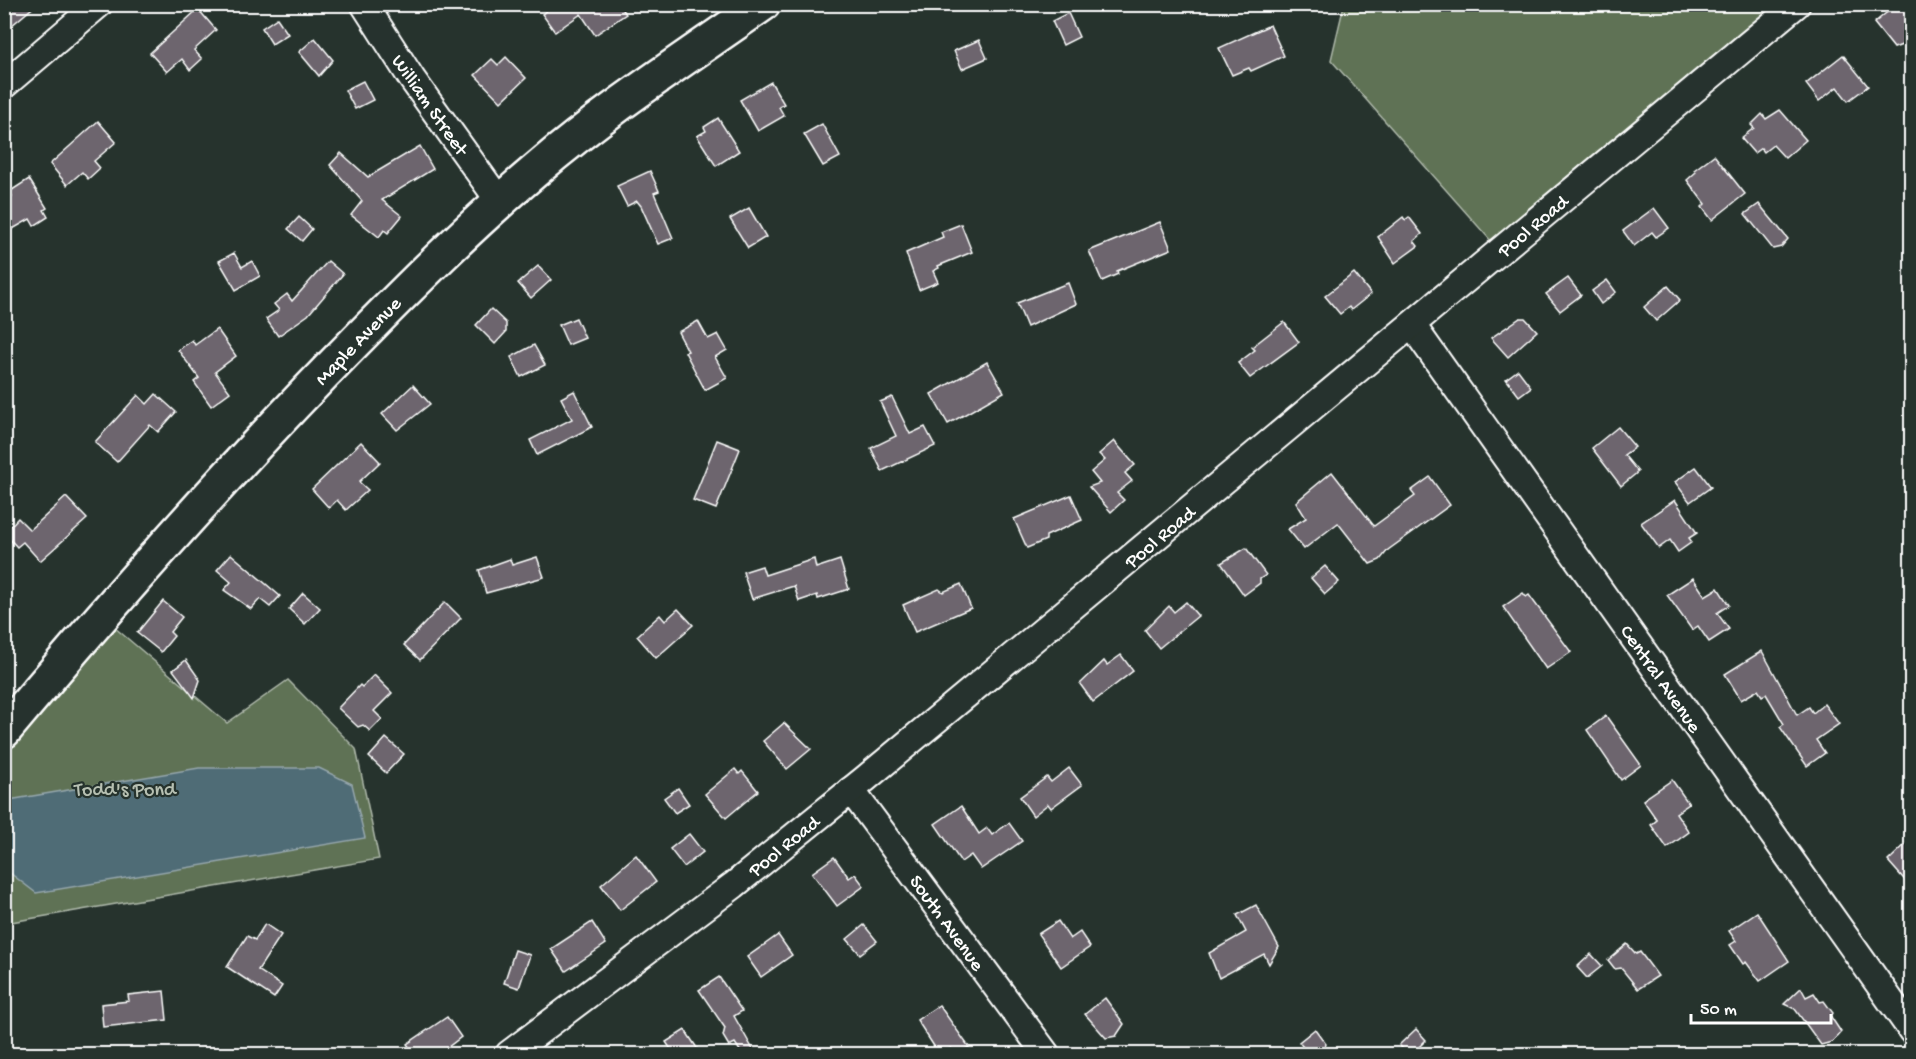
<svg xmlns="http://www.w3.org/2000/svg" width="1916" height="1059" viewBox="0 0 1916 1059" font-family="'Gochi Hand',sans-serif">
  <rect width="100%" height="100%" fill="#26332d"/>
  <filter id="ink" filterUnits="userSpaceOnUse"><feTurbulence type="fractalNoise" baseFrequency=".0167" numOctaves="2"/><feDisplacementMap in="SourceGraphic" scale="12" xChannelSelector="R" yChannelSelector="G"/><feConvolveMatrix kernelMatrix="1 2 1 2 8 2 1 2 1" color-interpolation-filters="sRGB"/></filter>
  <g filter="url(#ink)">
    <g fill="#5e7255" stroke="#aeb8aa" stroke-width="1.5">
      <polygon points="1344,5 1781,5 1492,242 1331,60"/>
      <polygon points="114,627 227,723 288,680 356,749 379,859 5,923 5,756"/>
    </g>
    <polygon fill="#506c76" stroke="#96a7ad" stroke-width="1.5" points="199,768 319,768 352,784 365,838 36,893 10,873 5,862 5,805 9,800"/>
    <g fill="#6d656e" stroke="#fff" stroke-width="1.5">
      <polygon points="4,4 37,4 11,26 4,18"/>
      <polygon points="556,4 619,4 626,14 595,35 581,14 555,32 542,14"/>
      <polygon points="1897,4 1905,4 1911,12 1911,21 1907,25 1911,33 1902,45 1894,48 1874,23"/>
      <polygon points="198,9 216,30 194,50 202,59 190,70 182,59 167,72 150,53"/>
      <polygon points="1068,13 1079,37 1063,45 1052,21"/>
      <polygon points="277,18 288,34 272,44 262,28"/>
      <polygon points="1270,25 1284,56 1251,71 1249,68 1232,75 1219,48"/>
      <polygon points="315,38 333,60 319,76 299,52"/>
      <polygon points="979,40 987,58 962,69 954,51"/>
      <polygon points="1843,55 1868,86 1848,101 1837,87 1819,101 1806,84"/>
      <polygon points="506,57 526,78 501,102 475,75 492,59 498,65"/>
      <polygon points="363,81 373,100 355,109 345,90"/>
      <polygon points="771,82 784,104 779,107 784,116 758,131 740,100"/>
      <polygon points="1780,110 1806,140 1785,158 1773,145 1764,152 1761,148 1754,153 1741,138 1754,128 1751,125 1762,114 1766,119"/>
      <polygon points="718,118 739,151 716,166 697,136 706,131 704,127"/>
      <polygon points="98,121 116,142 94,161 100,168 88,179 82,172 67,185 50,164"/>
      <polygon points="822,124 840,157 823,166 804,134"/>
      <polygon points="420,146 433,169 382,200 402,216 388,233 384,230 379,237 351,215 362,201 330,165 341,153 368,177"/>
      <polygon points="1714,155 1745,194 1712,220 1702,207 1705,204 1687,180 1696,172 1694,170"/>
      <polygon points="650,171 659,191 654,193 673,238 658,244 641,206 637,201 627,206 617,186"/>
      <polygon points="29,179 47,208 44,210 48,217 34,226 30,219 11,230 4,219 4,200 12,196 9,192"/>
      <polygon points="1759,204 1788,239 1781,247 1773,249 1745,214"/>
      <polygon points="749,208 766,237 748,248 730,219"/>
      <polygon points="1654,208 1669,228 1656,237 1652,232 1634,246 1623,231"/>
      <polygon points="299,217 312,229 302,241 288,229"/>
      <polygon points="1403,217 1405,220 1409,217 1422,234 1414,241 1418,246 1395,263 1378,237"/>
      <polygon points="1160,222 1171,249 1117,271 1118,274 1102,281 1089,251"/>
      <polygon points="961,224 972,252 938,266 939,268 933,271 938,282 919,290 906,253 943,237 941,232"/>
      <polygon points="234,253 242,267 252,261 260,276 236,290 219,261"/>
      <polygon points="328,261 343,274 308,315 278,336 266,319 279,310 274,304 287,294 292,301"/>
      <polygon points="538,266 551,280 531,298 518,283"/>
      <polygon points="1354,273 1371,294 1351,310 1349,307 1340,314 1325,296"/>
      <polygon points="1568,278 1581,295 1560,311 1546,294"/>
      <polygon points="1607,280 1616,292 1601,304 1592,291"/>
      <polygon points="1068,283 1076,304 1027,327 1017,303"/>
      <polygon points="1668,286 1680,300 1656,321 1644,307"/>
      <polygon points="491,309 506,323 506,332 495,344 476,325"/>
      <polygon points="576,318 585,338 568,345 559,325"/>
      <polygon points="1520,318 1525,318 1537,331 1508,357 1491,338"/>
      <polygon points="698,321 708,339 718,334 727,350 715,357 727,378 705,390 685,352 688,351 678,332"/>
      <polygon points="1284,322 1299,342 1250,378 1238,363 1255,350 1252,347"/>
      <polygon points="217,329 236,356 215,372 230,392 211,406 194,382 199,378 178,350 192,340 195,345"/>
      <polygon points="534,345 545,365 521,377 511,357"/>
      <polygon points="987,362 1004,392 948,424 931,394"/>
      <polygon points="1518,370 1531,387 1519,396 1506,379"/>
      <polygon points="413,385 430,404 397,430 382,414"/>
      <polygon points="574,391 592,427 537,455 530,440 572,419 561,398"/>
      <polygon points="156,394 176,412 158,432 150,425 117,462 95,442 138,395 147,404"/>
      <polygon points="892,397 910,434 925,427 935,446 882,471 871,448 896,436 880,402"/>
      <polygon points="1618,427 1635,447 1624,455 1638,472 1621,486 1592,448"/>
      <polygon points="717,440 740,449 716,509 693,500"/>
      <polygon points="1114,441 1135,465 1125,473 1132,481 1117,493 1124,500 1111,512 1089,487 1100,483 1091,472 1105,460 1099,454"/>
      <polygon points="361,442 380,462 359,482 368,490 346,510 337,500 329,508 312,489"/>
      <polygon points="1696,467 1711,487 1690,502 1675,482"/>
      <polygon points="1332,472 1374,526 1415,496 1411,491 1430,477 1450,505 1388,550 1380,560 1370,564 1338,523 1304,549 1288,529 1306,518 1296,502"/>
      <polygon points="1071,495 1082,520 1046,536 1046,540 1027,548 1014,519"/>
      <polygon points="66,497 87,519 40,561 23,542 17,547 4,533 18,518 30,530"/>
      <polygon points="1675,500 1697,533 1689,538 1692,542 1678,552 1670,540 1659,548 1641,523"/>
      <polygon points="1246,548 1266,575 1260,579 1260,583 1244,595 1221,563"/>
      <polygon points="231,554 280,596 270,607 260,599 251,609 224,590 231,582 217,570"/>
      <polygon points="537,557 544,577 486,593 479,570 510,559 512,565"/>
      <polygon points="814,559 816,568 840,560 849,589 818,599 817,595 799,601 794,586 752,599 743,572 762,566 765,575"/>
      <polygon points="1325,566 1339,582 1325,594 1311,578"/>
      <polygon points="1693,578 1705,596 1718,588 1729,605 1717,613 1729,629 1709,642 1698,626 1692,630 1667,595"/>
      <polygon points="961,584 971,608 915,632 903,605 939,589 943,592"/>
      <polygon points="303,593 320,608 305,624 289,609"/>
      <polygon points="1523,593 1526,597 1529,595 1571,652 1546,669 1503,607"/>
      <polygon points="163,601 182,617 170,632 174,636 161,652 137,633"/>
      <polygon points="445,602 461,618 420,660 404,645"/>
      <polygon points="1186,602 1198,616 1159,648 1145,630 1169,606 1174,612"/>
      <polygon points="678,609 693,625 656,658 637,636 660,615 665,621"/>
      <polygon points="1762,651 1797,715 1809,707 1813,713 1824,704 1839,724 1816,740 1825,753 1807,766 1780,727 1784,724 1766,694 1762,696 1758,690 1741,700 1725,674"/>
      <polygon points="1121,655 1133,671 1093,702 1080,684 1104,661 1107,665"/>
      <polygon points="186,660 200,680 194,698 173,670"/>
      <polygon points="374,675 392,693 374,711 382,719 370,731 363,725 358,727 338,708 360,685 362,687"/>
      <polygon points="1606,716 1641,765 1621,780 1587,730"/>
      <polygon points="784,723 811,749 787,769 763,741"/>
      <polygon points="386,738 404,754 386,773 369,757"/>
      <polygon points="1069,768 1082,785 1051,808 1048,804 1033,816 1020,797 1047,777 1051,782"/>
      <polygon points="735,769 739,774 742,771 758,791 726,818 705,794"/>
      <polygon points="1672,780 1689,804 1676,813 1689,832 1667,848 1651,825 1657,820 1643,800"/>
      <polygon points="678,788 689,804 675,813 664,798"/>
      <polygon points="961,806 979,834 987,828 992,835 1009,823 1022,841 981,869 971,855 961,862 935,824"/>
      <polygon points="689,834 703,852 684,867 670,849"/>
      <polygon points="1911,839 1911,887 1888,861"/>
      <polygon points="636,855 656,882 620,910 601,885"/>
      <polygon points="834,857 849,878 855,874 864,886 837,906 812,873"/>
      <polygon points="1256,905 1279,947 1269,964 1264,954 1219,978 1209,953 1246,932 1237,915"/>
      <polygon points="1757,912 1789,961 1760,981 1746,962 1743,964 1730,945 1736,941 1729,931"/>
      <polygon points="1058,921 1070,939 1080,932 1090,947 1061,967 1038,934"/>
      <polygon points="592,922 606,944 566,971 551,949"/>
      <polygon points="265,924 281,935 258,970 282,986 274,998 227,967 247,936 255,940"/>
      <polygon points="864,925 877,941 860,954 847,939"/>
      <polygon points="778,935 792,955 761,977 747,957"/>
      <polygon points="1627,944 1636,954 1640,952 1658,976 1638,989 1621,968 1615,969 1608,960"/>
      <polygon points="515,950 530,955 519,988 504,983"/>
      <polygon points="1591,954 1602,966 1587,978 1577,967"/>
      <polygon points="719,977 742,1011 734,1016 755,1053 752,1054 742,1054 735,1043 729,1046 723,1036 725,1028 699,990"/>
      <polygon points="1801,988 1806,997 1814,993 1820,1002 1824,1001 1833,1013 1831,1017 1841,1032 1832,1042 1821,1045 1795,1009 1784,1004"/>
      <polygon points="164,991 167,1020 103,1027 101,1004 129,1001 128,995"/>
      <polygon points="1105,998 1124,1024 1116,1036 1106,1038 1085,1014"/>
      <polygon points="939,1005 969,1047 958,1054 951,1048 939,1054 917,1020"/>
      <polygon points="447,1017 461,1037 439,1054 414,1054 407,1044"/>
      <polygon points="1315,1029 1326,1044 1322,1054 1308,1054 1299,1042"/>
      <polygon points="1416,1029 1426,1040 1412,1054 1408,1054 1399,1045"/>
      <polygon points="685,1030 701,1054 674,1054 666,1042"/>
    </g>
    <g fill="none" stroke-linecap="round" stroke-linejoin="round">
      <defs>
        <g id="minor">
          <polyline points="364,4 412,79 500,202"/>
          <polyline points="4,85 99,4"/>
          <polyline points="1412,325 1912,1031"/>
          <polyline points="851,790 1046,1054"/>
          <polyline points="509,1054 734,885 865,779 1797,4"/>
        </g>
        <path id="major" d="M4,731C116,598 230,469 352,345C411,285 471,225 536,170C607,109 686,58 763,4"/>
      </defs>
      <use href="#minor" stroke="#fff" stroke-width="30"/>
      <use href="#major" stroke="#fff" stroke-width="38"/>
      <use href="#minor" stroke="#26332d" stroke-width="26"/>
      <use href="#major" stroke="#26332d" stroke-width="33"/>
    </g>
  </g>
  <g text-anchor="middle" stroke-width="4.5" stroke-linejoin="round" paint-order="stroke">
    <g font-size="20" fill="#fff" stroke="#26332d">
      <text transform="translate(431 104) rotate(55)" y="7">William Street</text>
      <text transform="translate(1532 225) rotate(-40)" y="7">Pool Road</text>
      <text transform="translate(357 340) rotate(-46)" y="7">Maple Avenue</text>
      <text transform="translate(1159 536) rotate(-40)" y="7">Pool Road</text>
      <text transform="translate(1662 678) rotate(55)" y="7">Central Avenue</text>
      <text transform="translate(783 845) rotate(-39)" y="7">Pool Road</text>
      <text transform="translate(948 922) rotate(54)" y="7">South Avenue</text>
    </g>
    <g font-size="20" fill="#b7c0b2" stroke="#26332d">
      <text x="125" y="795">Todd's Pond</text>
    </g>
  </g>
  <rect width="1916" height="1059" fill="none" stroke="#26332d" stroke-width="24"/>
  <rect x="12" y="12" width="1892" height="1035" fill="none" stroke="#fff" stroke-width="2" filter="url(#ink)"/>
  <path d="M1691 1014v9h140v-9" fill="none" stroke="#ffffff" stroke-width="3"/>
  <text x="1700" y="1014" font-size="18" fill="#ffffff" stroke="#26332d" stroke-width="4.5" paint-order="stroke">50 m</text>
</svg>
